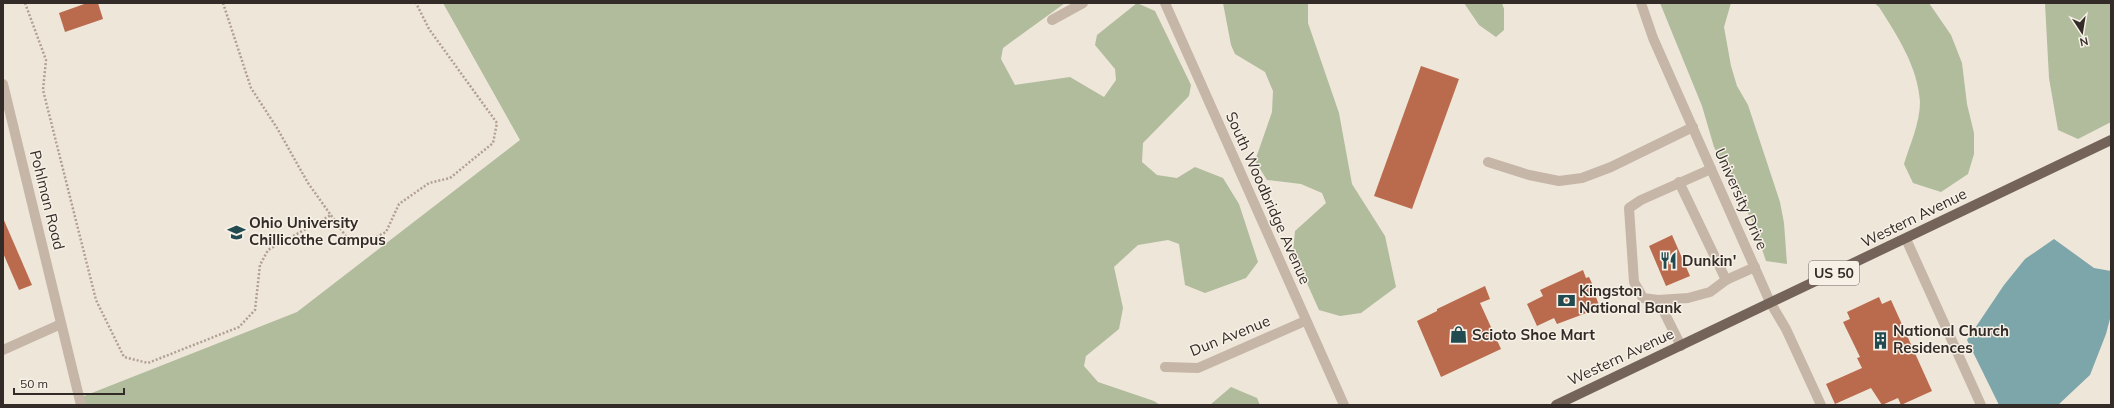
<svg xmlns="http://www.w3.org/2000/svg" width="2114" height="408" viewBox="0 0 2114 408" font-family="Mulish,sans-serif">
  <rect width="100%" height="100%" fill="#efe6da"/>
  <g fill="#b0bc9c">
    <polygon points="443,3 1065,3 1003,48 1001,59 1015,85 1070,77 1104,97 1116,80 1115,69 1095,45 1097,35 1137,3 1155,11 1191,85 1189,96 1143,143 1142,162 1157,175 1177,178 1195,167 1223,178 1239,204 1258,262 1246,278 1205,293 1185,285 1179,244 1168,240 1138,245 1114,267 1123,308 1119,329 1086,356 1084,366 1098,382 1154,401 1160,405 81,405 79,398 297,312 520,140"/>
    <polygon points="1223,3 1308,3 1308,23 1339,113 1352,184 1385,236 1396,287 1361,313 1340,316 1319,310 1293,252 1295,231 1326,203 1322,193 1301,184 1267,180 1255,161 1272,112 1273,91 1265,72 1235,54 1231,45"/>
    <polygon points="1464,3 1502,3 1504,9 1504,30 1496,37 1479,25"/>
    <polygon points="1660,3 1731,3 1724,27 1731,66 1737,86 1748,105 1780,202 1784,223 1787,264 1766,261 1753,223 1714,147 1702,106"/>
    <path d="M1874,3H1929L1951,35L1962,63L1967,104L1974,133V154L1968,174L1941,192L1913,183L1904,164C1910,144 1920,123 1920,102C1918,67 1897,35 1879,7Z"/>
    <polygon points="2045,3 2111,3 2111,122 2078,139 2058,130 2049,78"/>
    <polygon points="1231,387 1257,398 1260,405 1210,405"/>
  </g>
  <polygon fill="#7ca6a9" points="2054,239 2094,268 2111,271 2111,315 2106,334 2090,375 2058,405 1999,405 1967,340 2004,285 2025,259"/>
  <g fill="#ba6b4d">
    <polygon points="87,3 98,3 103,19 65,32 59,13"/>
    <polygon points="1421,66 1459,79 1412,209 1374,196"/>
    <polygon points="3,218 32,285 19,290 3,253"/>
    <polygon points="1672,235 1690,276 1666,286 1649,246"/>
    <polygon points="1583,270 1586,278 1589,277 1598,296 1596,297 1599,305 1588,310 1589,312 1557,324 1554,318 1537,326 1527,304 1543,296 1540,290"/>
    <polygon points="1485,286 1490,299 1480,303 1501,349 1441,377 1417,321 1437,311 1437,309"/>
    <polygon points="1879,297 1882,304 1891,300 1932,391 1901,405 1898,398 1882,405 1871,388 1835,404 1826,384 1862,368 1857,358 1860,357 1843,322 1850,319 1847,312"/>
  </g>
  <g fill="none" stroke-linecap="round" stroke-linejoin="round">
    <g stroke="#b1a092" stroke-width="2.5" stroke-dasharray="2 2" stroke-linecap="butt">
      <polyline points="25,3 46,60 43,90 96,300 124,357 148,363 239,327 255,310 260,265 268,250 331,215"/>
      <polyline points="223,3 251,88 277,128 308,183 350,242 368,241 386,232 399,204 429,183 450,178 493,143 497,123 429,29 416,3"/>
    </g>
    <g stroke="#c5b6a7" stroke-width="10">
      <polyline points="1165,3 1344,405"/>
      <polyline points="1641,3 1653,38 1770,302 1786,329 1821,405"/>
      <polyline points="1052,20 1083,3"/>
      <polyline points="3,84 81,405"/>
      <polyline points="1488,162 1529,175 1559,181 1582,178 1611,167 1693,127"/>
      <polyline points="1711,169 1641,200 1629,208 1634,282 1643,298 1658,300 1688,298 1710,292 1726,280 1755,267"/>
      <polyline points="1679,182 1726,280"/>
      <polyline points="1906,239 1981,405"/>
      <polyline points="1658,300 1681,346"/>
      <polyline points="3,350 61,324"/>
      <polyline points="1165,367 1198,368 1305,321"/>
    </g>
    <polyline stroke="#736359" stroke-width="10" points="1556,405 2111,140"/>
  </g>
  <defs>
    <symbol id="university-bare" viewBox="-9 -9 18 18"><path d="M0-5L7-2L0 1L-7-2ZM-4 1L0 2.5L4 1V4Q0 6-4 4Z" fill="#214b50" stroke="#f7f0e6" stroke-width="2.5" paint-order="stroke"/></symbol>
    <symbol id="restaurant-bare" viewBox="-9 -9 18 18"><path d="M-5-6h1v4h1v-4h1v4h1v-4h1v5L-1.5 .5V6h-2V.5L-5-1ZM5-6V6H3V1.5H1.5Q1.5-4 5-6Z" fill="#214b50" stroke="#f7f0e6" stroke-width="2.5" paint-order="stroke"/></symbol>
    <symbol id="bank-bare" viewBox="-9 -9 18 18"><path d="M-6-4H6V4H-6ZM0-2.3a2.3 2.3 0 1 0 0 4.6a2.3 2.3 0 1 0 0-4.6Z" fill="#214b50" stroke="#f7f0e6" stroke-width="2.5" paint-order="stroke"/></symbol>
    <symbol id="shop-bare" viewBox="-9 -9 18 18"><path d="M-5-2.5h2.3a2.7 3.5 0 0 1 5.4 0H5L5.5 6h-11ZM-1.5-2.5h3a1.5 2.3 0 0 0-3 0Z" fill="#214b50" stroke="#f7f0e6" stroke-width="2.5" paint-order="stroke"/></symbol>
    <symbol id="building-bare" viewBox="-9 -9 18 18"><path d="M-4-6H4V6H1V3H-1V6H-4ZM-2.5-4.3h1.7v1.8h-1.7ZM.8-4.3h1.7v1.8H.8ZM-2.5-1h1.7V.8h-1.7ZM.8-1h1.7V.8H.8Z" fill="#214b50" stroke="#f7f0e6" stroke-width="2.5" paint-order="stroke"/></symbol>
  </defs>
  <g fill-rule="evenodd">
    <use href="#university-bare" x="224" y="220" width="25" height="25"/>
    <use href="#restaurant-bare" x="1656" y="248" width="25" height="25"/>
    <use href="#bank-bare" x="1554" y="288" width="25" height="25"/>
    <use href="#shop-bare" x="1446" y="322" width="25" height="25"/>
    <use href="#building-bare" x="1868" y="328" width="25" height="25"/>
  </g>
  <g text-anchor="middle" stroke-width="3" stroke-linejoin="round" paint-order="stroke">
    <rect fill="#f7f0e6" stroke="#6e6660" stroke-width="1" x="1809" y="261" width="50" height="24" rx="3"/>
    <g font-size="14" font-weight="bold" fill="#332b27">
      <text x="1834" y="278">US 50</text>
    </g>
    <g font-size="15" fill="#332b27" stroke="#f7f0e6">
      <text transform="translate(1268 198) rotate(66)" y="5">South Woodbridge Avenue</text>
      <text transform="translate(1741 199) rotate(66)" y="5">University Drive</text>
      <text transform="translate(47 200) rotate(76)" y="5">Pohlman Road</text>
      <text transform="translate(1914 218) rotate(-26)" y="5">Western Avenue</text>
      <text transform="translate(1230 336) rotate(-22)" y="5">Dun Avenue</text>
      <text transform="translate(1621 357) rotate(-25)" y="5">Western Avenue</text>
    </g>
    <g font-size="15" font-weight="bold" fill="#332b27" stroke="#f7f0e6" text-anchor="start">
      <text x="249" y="228">Ohio University<tspan x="249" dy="17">Chillicothe Campus</tspan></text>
      <text x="1682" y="266">Dunkin'</text>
      <text x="1579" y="296">Kingston<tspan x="1579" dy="17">National Bank</tspan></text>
      <text x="1893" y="336">National Church<tspan x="1893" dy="17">Residences</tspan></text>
      <text x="1472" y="340">Scioto Shoe Mart</text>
    </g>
  </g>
  <rect width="2114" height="408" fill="none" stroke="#332b27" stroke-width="8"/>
  <g transform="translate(2082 32) rotate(168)" stroke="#f7f0e6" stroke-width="3" paint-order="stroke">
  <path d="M0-3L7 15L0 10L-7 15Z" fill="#332b27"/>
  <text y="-6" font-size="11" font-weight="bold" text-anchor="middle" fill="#332b27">N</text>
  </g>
  <path d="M14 388v6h110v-6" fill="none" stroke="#332b27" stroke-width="2"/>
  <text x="20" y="388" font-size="12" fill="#332b27" stroke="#f7f0e6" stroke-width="3" paint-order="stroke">50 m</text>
</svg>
